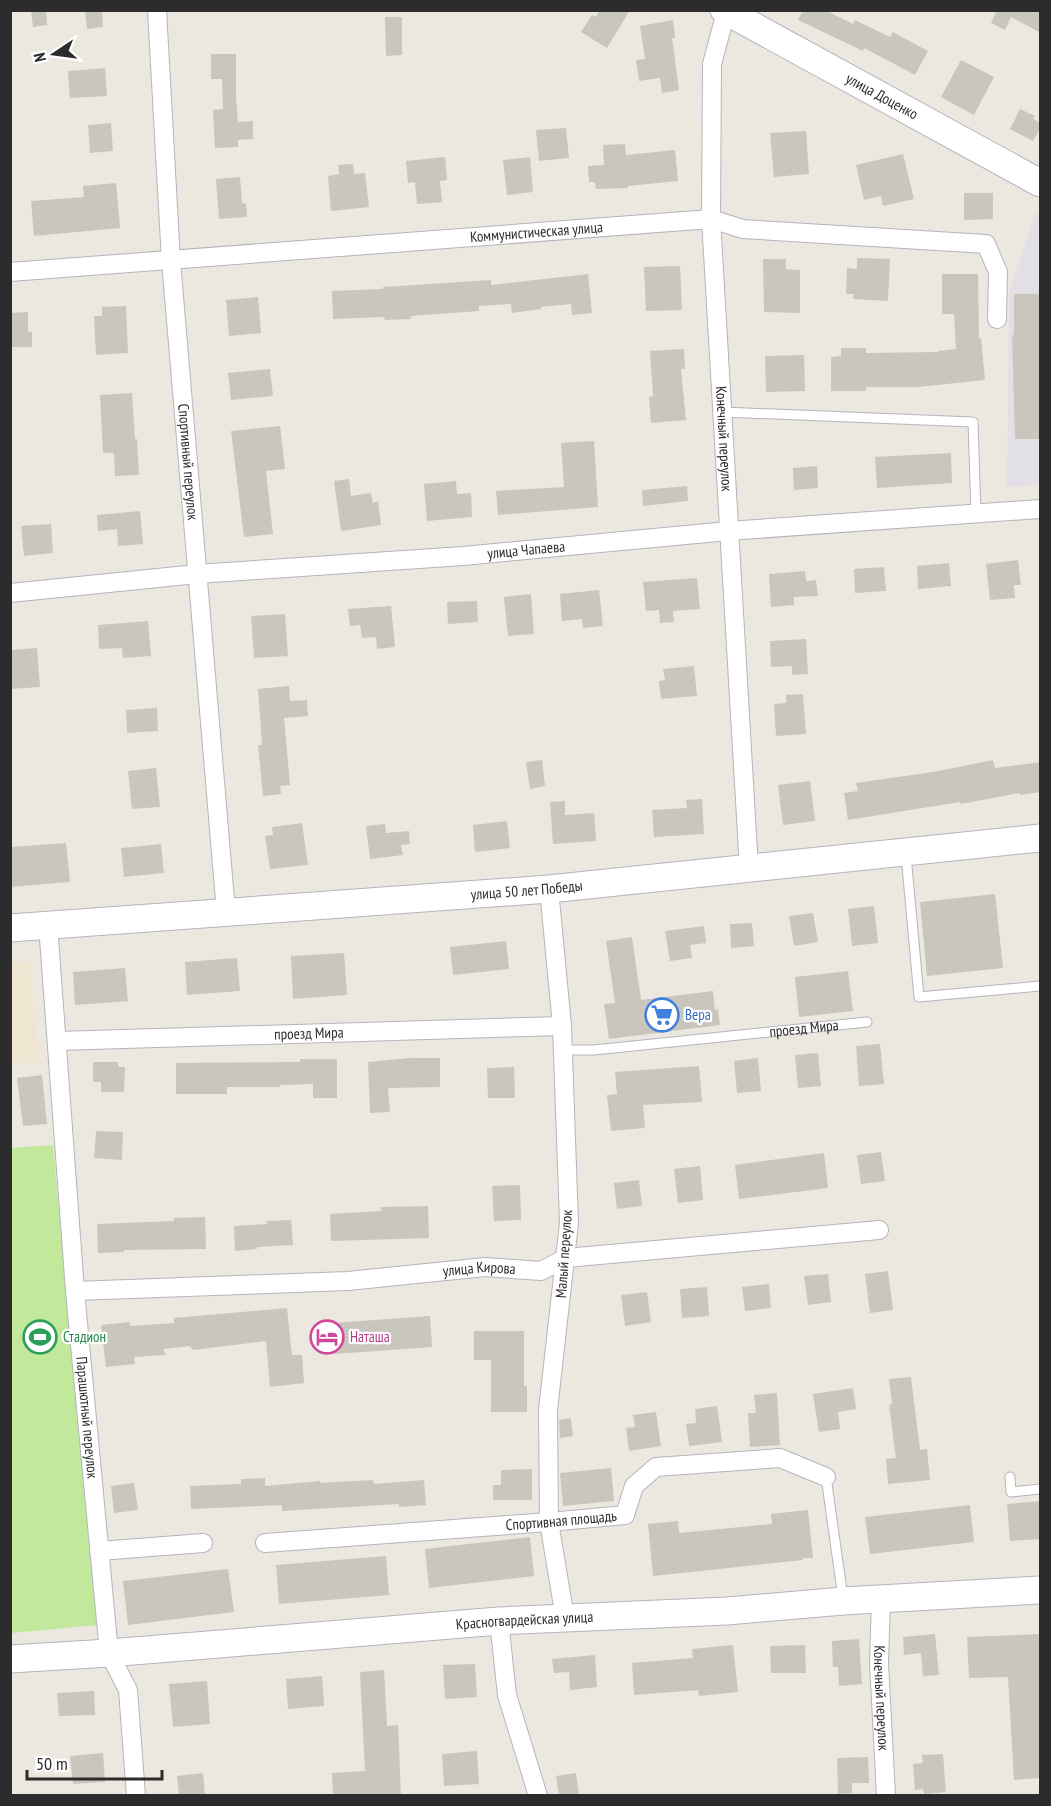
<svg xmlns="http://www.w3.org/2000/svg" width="1051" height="1806" viewBox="0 0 1051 1806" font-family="'PT Sans Narrow',sans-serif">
  <rect width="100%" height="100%" fill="#ede8df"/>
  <polygon fill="#e2dfe6" points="1036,211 1040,214 1040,485 1007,487 1009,291"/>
  <polygon fill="#eee6d0" points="29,962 39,1062 11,1064 11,963"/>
  <polygon fill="#c1e89b" points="53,1145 97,1625 11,1633 11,1148"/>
  <g fill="#c9c6be">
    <polygon points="31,10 46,10 47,25 33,27"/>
    <polygon points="85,10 102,10 103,27 87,29"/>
    <polygon points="600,10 630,10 607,48 581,32 592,15 596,17"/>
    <polygon points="803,10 825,10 853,24 855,20 890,37 893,32 928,51 915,75 864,48 863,51 798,20"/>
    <polygon points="997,10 1041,10 1041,33 1011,17 1005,30 991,23"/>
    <polygon points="385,17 402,17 402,55 386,56"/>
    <polygon points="673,20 675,38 672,38 679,90 662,93 660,78 639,81 636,60 645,59 640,26"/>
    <polygon points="211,54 236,54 236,98 238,122 253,121 253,139 238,140 238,147 215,148 213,110 223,109 222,79 211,79"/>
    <polygon points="961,60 994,77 974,115 941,97"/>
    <polygon points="105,68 107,96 70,98 68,71"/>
    <polygon points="1020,109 1035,116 1033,119 1041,123 1041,127 1033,141 1010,129"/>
    <polygon points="111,123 113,151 90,153 88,125"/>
    <polygon points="566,128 569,158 539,161 536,130"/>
    <polygon points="806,131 809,174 774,177 770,133"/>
    <polygon points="625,144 626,155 675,150 678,181 628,186 628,188 596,189 595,182 589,182 588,166 604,165 603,145"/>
    <polygon points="903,154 914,199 883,206 881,196 864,200 856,165"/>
    <polygon points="445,157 447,180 440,181 442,202 417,204 415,182 408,183 406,161"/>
    <polygon points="530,157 533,192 507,195 503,160"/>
    <polygon points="353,164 354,174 365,173 369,207 331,211 328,176 339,174 338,165"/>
    <polygon points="240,177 242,203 246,204 247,217 219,219 216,179"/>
    <polygon points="116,183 120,228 34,236 31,201 84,197 83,186"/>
    <polygon points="964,193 993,193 993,219 964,220"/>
    <polygon points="857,258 890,259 888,301 853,299 854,294 846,294 847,268 857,269"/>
    <polygon points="763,259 786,259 786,269 800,270 800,313 764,312"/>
    <polygon points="680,266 682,310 646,311 644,267"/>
    <polygon points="588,274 592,313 572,315 571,304 541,307 541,309 512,313 511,304 479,306 479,311 411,316 411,319 385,320 384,317 333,319 332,291 383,289 383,287 491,280 491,285"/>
    <polygon points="942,274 978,274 979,338 981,338 985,380 918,387 866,387 866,391 831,391 831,357 841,356 841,348 866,348 866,353 938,352 938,351 956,349 954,314 942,314"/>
    <polygon points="1014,294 1041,294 1041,439 1015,439 1012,335 1014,335"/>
    <polygon points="258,297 261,333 229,336 226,300"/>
    <polygon points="126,306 128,353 96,355 94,316 102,316 102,307"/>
    <polygon points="28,312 28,332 32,332 32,347 10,347 10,313"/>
    <polygon points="684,349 685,369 681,369 686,420 651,423 649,397 653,396 650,351"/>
    <polygon points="804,355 805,391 766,392 765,356"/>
    <polygon points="270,369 273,396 231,400 228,373"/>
    <polygon points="132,393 135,439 137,439 139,475 115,476 114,453 103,453 100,395"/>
    <polygon points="280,426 285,469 266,471 273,534 244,537 231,431"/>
    <polygon points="594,441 598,507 498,515 496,491 564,487 561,443"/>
    <polygon points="951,453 952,483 877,488 875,457"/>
    <polygon points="817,466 818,488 794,490 793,468"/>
    <polygon points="349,479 351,496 371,493 373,503 378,501 381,525 341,531 334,481"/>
    <polygon points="456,481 457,494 471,493 472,517 427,521 424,484"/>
    <polygon points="687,486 688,501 643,506 642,490"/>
    <polygon points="140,511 143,544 118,546 117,529 98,531 97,515"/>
    <polygon points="51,524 53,553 24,556 21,526"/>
    <polygon points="1018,560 1021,585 1014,585 1015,598 990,600 986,564"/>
    <polygon points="949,563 951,586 918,589 917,566"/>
    <polygon points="884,567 886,591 855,593 854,569"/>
    <polygon points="805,571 806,581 816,580 818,596 794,597 794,605 771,607 769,574"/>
    <polygon points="697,578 700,609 673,611 674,622 660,623 659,610 646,611 643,582"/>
    <polygon points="599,590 603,626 583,628 582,619 562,621 560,594"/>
    <polygon points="531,594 534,634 508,636 504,597"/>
    <polygon points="477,601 478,622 448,624 447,602"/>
    <polygon points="391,606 395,647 377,649 376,637 362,638 360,625 350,626 348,609"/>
    <polygon points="285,614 288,656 254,658 251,616"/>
    <polygon points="148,621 151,656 123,658 122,648 99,649 98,625"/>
    <polygon points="806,639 808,674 792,675 792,666 771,667 770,641"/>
    <polygon points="37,648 40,687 10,689 10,650"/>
    <polygon points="694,666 697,696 661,699 659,681 665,680 663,669"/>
    <polygon points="289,686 290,701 307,700 308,716 284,718 290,785 280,786 281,794 263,796 258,745 262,745 258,689"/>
    <polygon points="803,694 806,734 776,736 774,704 786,703 786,695"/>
    <polygon points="157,708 158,731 127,733 126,710"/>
    <polygon points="542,760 545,786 530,789 526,762"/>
    <polygon points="993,760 995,768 1041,762 1041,792 1020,795 1020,793 961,804 960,802 848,820 844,793 858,791 856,783 933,772"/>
    <polygon points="156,768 160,807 132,809 128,771"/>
    <polygon points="810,781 815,821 783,825 778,785"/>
    <polygon points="702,799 704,834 654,837 652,810 687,808 686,800"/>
    <polygon points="565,801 565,815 594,813 596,841 553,844 550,802"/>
    <polygon points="507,821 510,848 475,852 473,825"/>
    <polygon points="302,823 308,865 270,869 265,836 273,835 272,827"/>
    <polygon points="385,824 386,833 409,831 410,844 401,845 403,855 370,859 366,826"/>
    <polygon points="66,843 70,882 10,887 10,847"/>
    <polygon points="161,844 164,873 124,877 121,848"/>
    <polygon points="995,894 1003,968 927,976 920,902"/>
    <polygon points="874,906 878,943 852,946 848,909"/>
    <polygon points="813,913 818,942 794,946 789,916"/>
    <polygon points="752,923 754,946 731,948 730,924"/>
    <polygon points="704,926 706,943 690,945 692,958 670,961 665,931"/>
    <polygon points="632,937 641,1000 713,991 715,1010 718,1009 720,1025 609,1039 604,1004 615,1003 606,941"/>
    <polygon points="506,941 509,969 453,975 450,947"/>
    <polygon points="344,953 347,995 293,999 291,956"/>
    <polygon points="237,958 240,991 187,995 185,962"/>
    <polygon points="125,968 128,1001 75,1005 73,972"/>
    <polygon points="848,971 853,1011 799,1017 795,977"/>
    <polygon points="880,1044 884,1084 859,1086 856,1046"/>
    <polygon points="818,1053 821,1086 798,1088 795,1055"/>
    <polygon points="410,1058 440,1058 440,1087 388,1088 390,1112 370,1113 368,1062"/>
    <polygon points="758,1058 761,1091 737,1093 734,1061"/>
    <polygon points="300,1059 337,1059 337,1098 313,1098 313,1084 280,1085 280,1087 227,1087 227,1094 176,1094 176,1063 300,1062"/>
    <polygon points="93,1062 118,1062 118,1067 125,1067 124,1092 101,1092 101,1082 93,1082"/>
    <polygon points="699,1066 702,1102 643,1105 645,1128 611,1131 607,1095 617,1094 615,1072"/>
    <polygon points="514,1067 515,1098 488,1098 487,1068"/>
    <polygon points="42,1075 47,1124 23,1126 17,1078"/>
    <polygon points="96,1131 123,1132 122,1160 94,1158"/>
    <polygon points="881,1152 885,1181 861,1184 857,1155"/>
    <polygon points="824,1153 828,1188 739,1199 735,1165"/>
    <polygon points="700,1166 703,1200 678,1203 674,1169"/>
    <polygon points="639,1180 642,1206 617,1209 614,1183"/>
    <polygon points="520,1185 521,1220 494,1221 492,1186"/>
    <polygon points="428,1206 429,1238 331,1241 330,1214 381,1211 381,1207"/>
    <polygon points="205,1217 206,1249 124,1250 124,1252 98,1253 97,1224 174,1221 174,1218"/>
    <polygon points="291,1220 293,1245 257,1247 257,1249 235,1251 234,1226 267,1224 267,1221"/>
    <polygon points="888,1271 893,1310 870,1313 865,1274"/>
    <polygon points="828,1274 831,1302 808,1305 804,1276"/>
    <polygon points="769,1284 771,1308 745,1311 742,1287"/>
    <polygon points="707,1287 709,1316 682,1318 680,1289"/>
    <polygon points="647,1292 651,1322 625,1326 621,1295"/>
    <polygon points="287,1308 292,1355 302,1355 304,1383 270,1387 266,1341 193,1350 190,1346 164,1349 165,1355 134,1357 135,1364 106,1367 101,1325 130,1322 130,1326 174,1323 174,1318"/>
    <polygon points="430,1316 432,1347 335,1354 333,1323"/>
    <polygon points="474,1331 524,1331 524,1386 527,1386 527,1412 491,1412 491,1360 474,1360"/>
    <polygon points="911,1377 920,1450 927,1449 930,1480 888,1484 886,1459 896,1458 889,1405 892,1404 889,1379"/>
    <polygon points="853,1388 856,1409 838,1412 840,1429 819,1432 813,1394"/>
    <polygon points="777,1393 780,1445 750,1447 748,1413 756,1413 754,1395"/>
    <polygon points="717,1406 722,1442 689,1446 686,1424 696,1423 695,1409"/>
    <polygon points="656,1412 661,1446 629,1451 626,1428 635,1427 633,1415"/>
    <polygon points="571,1418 573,1436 560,1438 559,1420"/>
    <polygon points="611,1468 614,1501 563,1506 560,1473"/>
    <polygon points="532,1469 532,1500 493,1500 493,1485 501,1485 501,1470"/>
    <polygon points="265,1478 265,1486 320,1481 320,1483 373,1480 374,1484 424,1480 426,1505 399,1507 399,1504 282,1511 282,1505 191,1509 190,1486 241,1484 241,1479"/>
    <polygon points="134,1483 138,1510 114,1513 111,1486"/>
    <polygon points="1041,1501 1041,1539 1010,1541 1007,1504"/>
    <polygon points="970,1505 974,1542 870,1554 865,1517"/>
    <polygon points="808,1510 813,1558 803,1558 803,1560 653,1576 648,1524 678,1521 679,1533 772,1524 771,1514"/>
    <polygon points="530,1537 534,1576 429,1588 425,1549"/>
    <polygon points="386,1556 389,1595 279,1604 276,1565"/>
    <polygon points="228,1569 234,1612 128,1625 123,1581"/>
    <polygon points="935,1634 939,1675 923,1676 921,1653 904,1655 903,1637"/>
    <polygon points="1041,1634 1041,1778 1014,1780 1008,1677 969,1678 967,1637"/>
    <polygon points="859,1639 862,1684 839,1686 838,1667 833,1667 832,1641"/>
    <polygon points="733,1645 738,1692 699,1696 698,1690 634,1695 632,1663 693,1658 692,1649"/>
    <polygon points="805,1645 806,1673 771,1673 770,1646"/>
    <polygon points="595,1655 597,1687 570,1690 569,1672 554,1673 552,1659"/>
    <polygon points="475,1664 477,1697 445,1699 443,1665"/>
    <polygon points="384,1670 387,1726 398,1725 401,1796 333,1796 332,1773 365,1771 360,1672"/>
    <polygon points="322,1676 324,1706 288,1709 286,1679"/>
    <polygon points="207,1681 210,1724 173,1727 169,1684"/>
    <polygon points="94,1691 95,1715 59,1716 57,1693"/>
    <polygon points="477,1751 479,1784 444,1786 442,1754"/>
    <polygon points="103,1753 105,1782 73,1784 70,1756"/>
    <polygon points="943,1754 946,1792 924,1794 923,1789 915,1790 913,1764 923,1763 922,1755"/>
    <polygon points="868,1757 869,1783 852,1783 852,1793 838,1794 837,1758"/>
    <polygon points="203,1773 205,1796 179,1796 177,1776"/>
    <polygon points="576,1773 579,1796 559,1796 556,1776"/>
  </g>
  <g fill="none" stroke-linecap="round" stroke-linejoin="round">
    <defs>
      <g id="lane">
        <polyline points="722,412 973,422 976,514"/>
        <polyline points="906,855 919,997 1040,986"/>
        <path id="s1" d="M562,1050H594L867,1022"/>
        <polyline points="826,1477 843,1598"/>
        <polyline points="1010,1477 1011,1492 1040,1489"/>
      </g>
      <g id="street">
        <path id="s2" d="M157,10L171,261L226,912"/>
        <path id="s3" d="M726,12L712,64L711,219L749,869"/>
        <path id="s4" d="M10,272L711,219L743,229L986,244L998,272L997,319"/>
        <path id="s5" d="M10,593L197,574L463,556L728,531L1040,509"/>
        <polyline points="549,889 562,1026 569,1223 548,1410 549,1522 565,1618"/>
        <path id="s6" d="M48,925L75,1291L109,1653L128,1690L136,1796"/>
        <path id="s7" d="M57,1041L562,1026"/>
        <path id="s8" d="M75,1291L348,1281L485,1267L541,1271L566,1258L879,1230"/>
        <path id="s9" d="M265,1543L549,1522L625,1515L634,1486L656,1467L780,1458L826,1477"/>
        <polyline points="99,1551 203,1543"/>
        <path id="s10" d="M881,1599L879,1663L886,1796"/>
        <polyline points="499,1621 507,1695 538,1796"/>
      </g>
      <g id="secondary">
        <path id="s11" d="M724,10L1040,183"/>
        <path id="s12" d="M10,928L549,889L1040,838"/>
        <path id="s13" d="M10,1659L109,1653L499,1621L727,1611L843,1601L1040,1590"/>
      </g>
    </defs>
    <use href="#lane" stroke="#b3b4bf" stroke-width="11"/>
    <use href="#street" stroke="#b3b4bf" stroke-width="20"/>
    <use href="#secondary" stroke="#b3b4bf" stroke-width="29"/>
    <use href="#lane" stroke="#fff" stroke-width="9"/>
    <use href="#street" stroke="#fff" stroke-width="18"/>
    <use href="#secondary" stroke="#fff" stroke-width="27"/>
  </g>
  <defs>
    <symbol id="supermarket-ring" viewBox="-11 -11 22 22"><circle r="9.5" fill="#fff" stroke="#3f7fe0" stroke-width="1.5"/><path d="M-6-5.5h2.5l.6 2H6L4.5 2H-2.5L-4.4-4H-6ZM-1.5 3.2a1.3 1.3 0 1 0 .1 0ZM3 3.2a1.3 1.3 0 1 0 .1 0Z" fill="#3f7fe0"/></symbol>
    <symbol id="stadium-ring" viewBox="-11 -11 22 22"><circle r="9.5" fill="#fff" stroke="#2e9e5b" stroke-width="1.5"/><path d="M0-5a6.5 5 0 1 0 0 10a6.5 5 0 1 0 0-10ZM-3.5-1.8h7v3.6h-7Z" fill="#2e9e5b"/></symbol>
    <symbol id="hotel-ring" viewBox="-11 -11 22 22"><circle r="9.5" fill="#fff" stroke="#d1479c" stroke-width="1.5"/><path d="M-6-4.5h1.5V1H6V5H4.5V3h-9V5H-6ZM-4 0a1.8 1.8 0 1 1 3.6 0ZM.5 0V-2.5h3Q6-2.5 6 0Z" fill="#d1479c"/></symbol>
  </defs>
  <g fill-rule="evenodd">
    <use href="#supermarket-ring" x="643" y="996" width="38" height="38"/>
    <use href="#stadium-ring" x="21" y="1318" width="38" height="38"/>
    <use href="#hotel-ring" x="308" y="1318" width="38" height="38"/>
  </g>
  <g text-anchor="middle" stroke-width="4.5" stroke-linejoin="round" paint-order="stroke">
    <g font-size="15" fill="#2c2c2c" stroke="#fff">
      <text dy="5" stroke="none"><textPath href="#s11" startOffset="180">улица Доценко</textPath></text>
      <text dy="5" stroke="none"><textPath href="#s4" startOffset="528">Коммунистическая улица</textPath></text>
      <text dy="5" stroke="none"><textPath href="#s3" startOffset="429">Конечный переулок</textPath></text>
      <text dy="5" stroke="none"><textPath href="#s2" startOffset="453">Спортивный переулок</textPath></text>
      <text dy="5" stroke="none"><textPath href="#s5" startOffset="518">улица Чапаева</textPath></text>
      <text dy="5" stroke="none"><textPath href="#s12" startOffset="518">улица 50 лет Победы</textPath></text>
      <text dy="5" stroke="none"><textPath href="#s1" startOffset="243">проезд Мира</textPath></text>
      <text dy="5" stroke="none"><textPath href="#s7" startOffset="252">проезд Мира</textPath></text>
      <text transform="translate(564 1254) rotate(-86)" y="5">Малый переулок</text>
      <text dy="5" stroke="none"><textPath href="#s8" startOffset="405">улица Кирова</textPath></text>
      <text dy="5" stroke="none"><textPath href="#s6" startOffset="494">Парашютный переулок</textPath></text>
      <text dy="5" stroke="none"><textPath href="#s9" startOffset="297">Спортивная площадь</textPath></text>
      <text dy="5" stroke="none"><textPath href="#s13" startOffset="516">Красногвардейская улица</textPath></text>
      <text dy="5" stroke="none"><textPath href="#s10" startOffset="99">Конечный переулок</textPath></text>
    </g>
    <g font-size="15" fill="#366cbe" stroke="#fff" text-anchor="start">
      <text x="685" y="1020">Вера</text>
    </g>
    <g font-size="15" fill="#27864d" stroke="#fff" text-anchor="start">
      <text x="63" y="1342">Стадион</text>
    </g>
    <g font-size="15" fill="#b23c85" stroke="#fff" text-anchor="start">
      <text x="350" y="1342">Наташа</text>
    </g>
  </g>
  <rect width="1051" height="1806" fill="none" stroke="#2c2c2c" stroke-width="24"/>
  <g transform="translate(54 54) rotate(257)" stroke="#ffffff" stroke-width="4.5" paint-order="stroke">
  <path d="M0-4.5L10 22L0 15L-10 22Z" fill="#2c2c2c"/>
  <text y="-9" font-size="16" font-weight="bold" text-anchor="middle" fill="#2c2c2c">N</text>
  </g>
  <path d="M27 1770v9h135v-9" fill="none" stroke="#2c2c2c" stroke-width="3"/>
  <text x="36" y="1770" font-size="18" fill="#2c2c2c" stroke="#ffffff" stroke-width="4.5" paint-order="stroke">50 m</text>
</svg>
